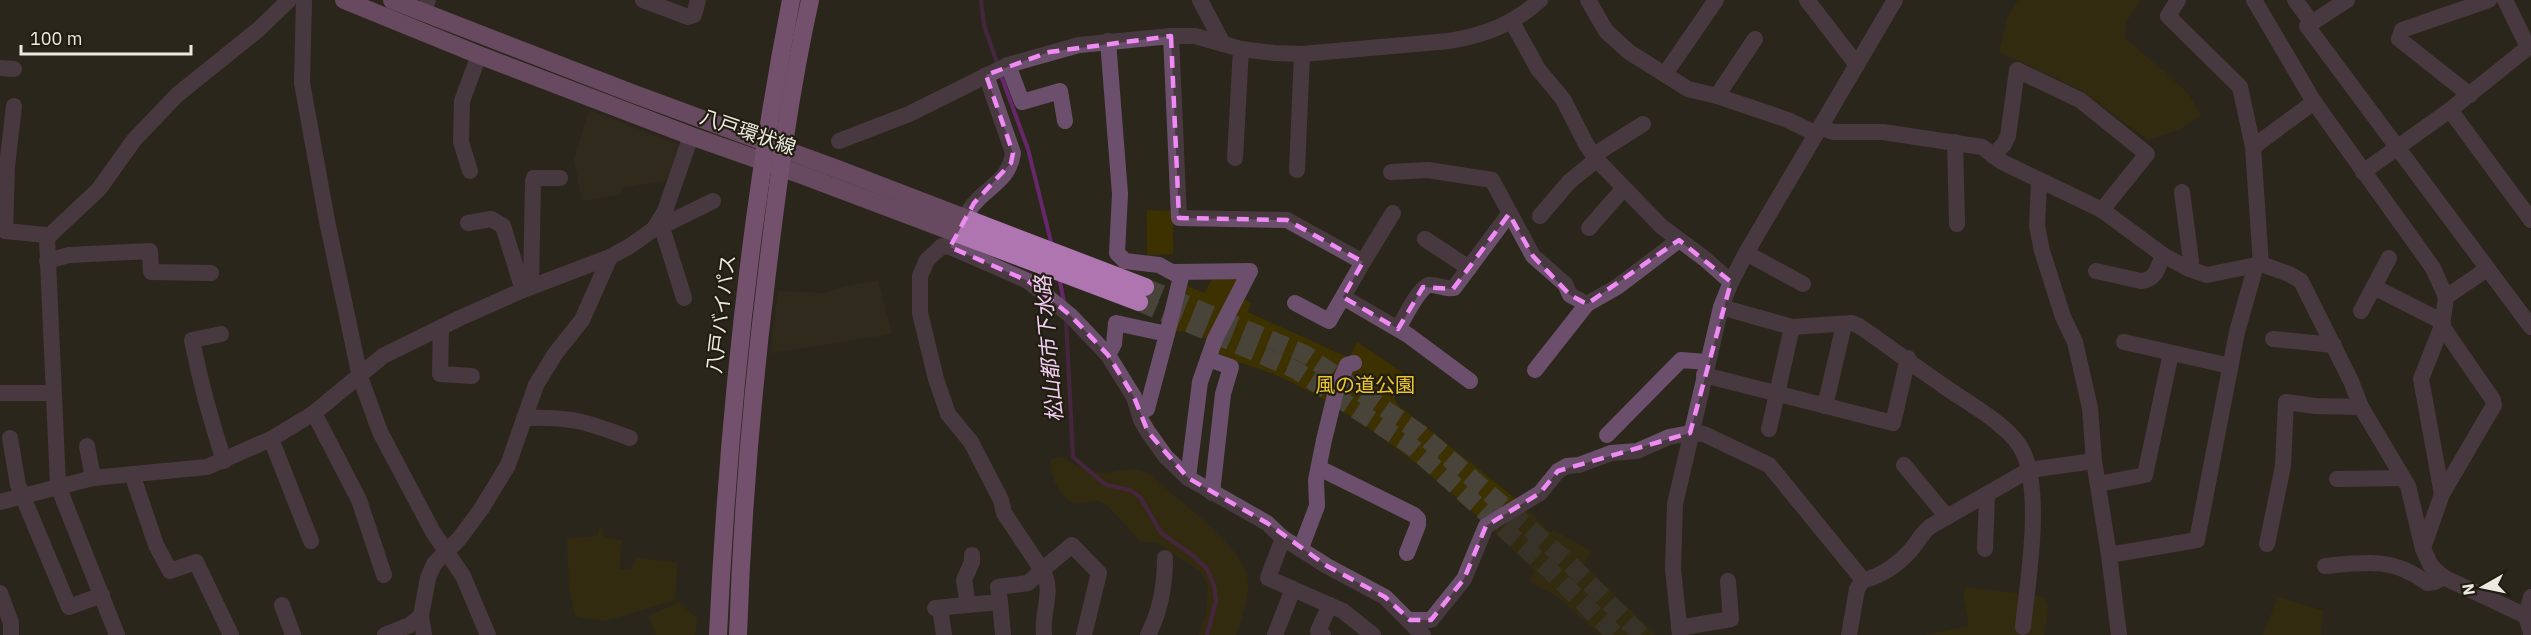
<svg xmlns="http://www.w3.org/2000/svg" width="2531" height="635" viewBox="0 0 2531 635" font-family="'IBM Plex Sans','Noto Sans JP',sans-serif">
  <rect width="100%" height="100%" fill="#2b271b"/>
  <g fill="#35301d">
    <polygon points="589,110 683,146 671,180 622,187 622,194 582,201 574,160"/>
    <polygon points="878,281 892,334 770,353 778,291 823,293 855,284"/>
  </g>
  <g fill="#3d3100">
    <polygon points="2018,0 2140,0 2126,22 2125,38 2187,92 2201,115 2180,129 2148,140 2080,89 1999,52 2007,18"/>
    <polygon points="1147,210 1173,211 1173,254 1147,255"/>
    <path d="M1233,274L1240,281L1235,294L1251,303L1248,312L1347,357L1350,356L1357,342L1403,373L1394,399L1398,405L1520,502L1551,533L1553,530L1591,551L1584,565L1656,635H1601L1555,595L1529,582L1535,571C1461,498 1381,426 1287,380C1264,369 1238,362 1214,355L1217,343L1186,331L1170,332L1183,281L1188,286L1204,293L1214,276Z"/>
    <path d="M1058,457C1071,460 1080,469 1094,472C1117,476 1124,463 1151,475C1176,500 1240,543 1247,576C1251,593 1242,619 1236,635H1199L1206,614L1208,586L1201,572L1157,542H1141L1110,508L1098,500L1074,504C1061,497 1048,475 1051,460Z"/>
    <polygon points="600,528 603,529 603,538 622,540 619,569 632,570 636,558 677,563 675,600 605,621 575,616 569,588 567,539 598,536"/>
    <polygon points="1966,587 2044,597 2048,608 2044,635 1924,635 1969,626 1963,593"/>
    <polygon points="2278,597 2323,611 2321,635 2263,635"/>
    <polygon points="679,602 697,619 695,635 656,635 649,616"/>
  </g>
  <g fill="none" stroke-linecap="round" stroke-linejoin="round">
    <g stroke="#67276b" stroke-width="4">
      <polyline points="981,0 984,25 998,66"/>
      <polyline points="1000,73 1028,149 1052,246"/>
      <polyline points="1059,277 1064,302"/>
      <polyline points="1066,318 1073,457 1106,485 1130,490 1141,498 1161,533 1191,554 1207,569 1214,585 1216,601 1207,635"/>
    </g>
    <g stroke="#484439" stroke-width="18" stroke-dasharray="18 9" stroke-linecap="butt">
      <polyline points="1145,287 1305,354 1421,434 1569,563 1641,635"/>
      <polyline points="1139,302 1296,370 1411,446 1544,565 1616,635"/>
    </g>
    <g stroke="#6c4f6d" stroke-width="16">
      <polyline points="304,0 302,83 327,221 360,377 380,432 433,532 463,576 488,635"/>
      <polyline points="643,0 688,17 694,15 698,0"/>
      <polyline points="1200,0 1223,44"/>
      <polyline points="1588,0 1606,31 1629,52 1688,89 1717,96 1788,120 1816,134"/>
      <polyline points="1807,0 1857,65"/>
      <polyline points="2178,0 2168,16 2240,87 2253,147 2261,264"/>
      <polyline points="2254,0 2314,102 2433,268 2446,297"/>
      <polyline points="2295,0 2312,23"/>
      <polyline points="2347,0 2307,26 2531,327"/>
      <polyline points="2505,0 2528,47"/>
      <polyline points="424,12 428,0"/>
      <polyline points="1512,22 1538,69 1563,99 1586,144 1596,159 1662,227 1705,259 1731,282"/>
      <polyline points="1171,36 1179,218 1287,220 1363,262 1329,321 1295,303"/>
      <polyline points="1008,65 1022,102 1060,91 1065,121"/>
      <polyline points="0,68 14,69"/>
      <polyline points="1665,74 1716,0"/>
      <polyline points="2470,95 2399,39 2402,30 2489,0"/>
      <polyline points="1717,96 1755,39"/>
      <polyline points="14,106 7,166 5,231 46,235 47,238"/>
      <polyline points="2450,110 2531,220"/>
      <polyline points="1820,127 1833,132 1883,132 1982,147 2002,162 2102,210 2163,255 2189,269 2207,275 2261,264 2289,274 2301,281 2351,381 2361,407 2408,486 2423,549 2431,566 2443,577"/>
      <path d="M839,141L909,114L1008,65L1079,45L1171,36H1195L1241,49L1274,53L1302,54L1449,41C1485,35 1512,25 1540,0"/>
      <polyline points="1955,142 1957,224"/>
      <polyline points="2253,147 2314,102"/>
      <polyline points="1594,155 1643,124"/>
      <polyline points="1993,156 2004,144 2008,136 2017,70 2080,100 2147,154 2102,210"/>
      <polyline points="1235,158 1241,49"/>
      <polyline points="1297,170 1302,54"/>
      <polyline points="470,171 461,142 462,101 479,55"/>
      <polyline points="1391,172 1428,170 1492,180 1533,256 1565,284 1570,295 1587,304"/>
      <polyline points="2363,172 2450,110 2531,45"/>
      <polyline points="2039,181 2037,226 2042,251 2063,317 2075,342 2090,408 2094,461 2109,555 2119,635"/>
      <polyline points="2182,192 2191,261 2189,269"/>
      <polyline points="1540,216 1569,182 1597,159"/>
      <polyline points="660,221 684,298"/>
      <polyline points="468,223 491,219 503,226 523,290"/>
      <polyline points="662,226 713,201"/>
      <polyline points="1589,228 1624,188"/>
      <polyline points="1425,239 1469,268"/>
      <polyline points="950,247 1028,281 1071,316 1108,355 1134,397 1141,420 1148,432 1166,457 1188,478 1267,523 1283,538 1327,566 1385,597 1423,635"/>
      <polyline points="1746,253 1803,284"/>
      <polyline points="47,261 69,255 150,251 151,272 211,273"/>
      <polyline points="1363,262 1393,213"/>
      <path d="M2096,271L2141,281C2156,280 2158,267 2163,255"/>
      <polyline points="1175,272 1250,271 1215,339 1200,382 1188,478"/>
      <polyline points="531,287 533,181 534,178 560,178"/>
      <polyline points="2374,287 2443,322"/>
      <polyline points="1343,297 1408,335 1470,381"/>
      <path d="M1721,307L1792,327L1852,323L1859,326C1887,345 1913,365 1941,384C1965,402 2013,426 2024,454C2042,497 2028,580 2023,627"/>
      <polyline points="2361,311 2389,258"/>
      <polyline points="441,328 440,374 472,376"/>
      <path d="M1398,329C1403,320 1420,286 1429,285C1438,284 1444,290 1454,288L1509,214"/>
      <path d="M221,334L192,340C200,381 211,421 224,461"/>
      <polyline points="2273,339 2334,345"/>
      <polyline points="2124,342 2230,366"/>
      <polyline points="1108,355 1114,344 1116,323 1167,334 1181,277 1159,265 1125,261 1117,253 1120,194 1108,41"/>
      <polyline points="1208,359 1231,367 1223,394 1212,493"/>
      <polyline points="1535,370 1587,304 1617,287 1679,240"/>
      <polyline points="1704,375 1893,423 1908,358"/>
      <polyline points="0,393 52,393"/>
      <polyline points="1825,406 1844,325"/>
      <polyline points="1147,409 1167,334"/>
      <polyline points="314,413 359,500 384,575"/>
      <path d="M524,418C570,416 587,422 630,438"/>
      <polyline points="1769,429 1792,327"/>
      <polyline points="1607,435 1681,360 1707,362"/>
      <polyline points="10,438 18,485 69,607 102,595"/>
      <polyline points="271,439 311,541"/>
      <polyline points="87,446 93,478"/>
      <polyline points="1904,465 1947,517"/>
      <polyline points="1319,468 1414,515 1418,519 1418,525 1407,553"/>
      <polyline points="132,474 156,545 170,571 196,562 231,635"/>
      <polyline points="2337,479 2403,478"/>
      <polyline points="2098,484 2145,475 2171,353"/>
      <polyline points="2442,494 2421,379 2442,326 2446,297 2487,269"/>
      <polyline points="0,502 93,478 207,467 271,439 314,413 383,356 460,318 523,290 610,257 630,246 654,229 665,211 691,136"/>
      <polyline points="1283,538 1268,578 1343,611 1373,635"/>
      <polyline points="2267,544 2283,466 2286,402 2315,406 2361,407"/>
      <polyline points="1301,548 1317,506 1316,480 1324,440 1336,391 1347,365 1354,363"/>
      <polyline points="2423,548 2442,494 2494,405 2493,400 2442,326"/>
      <polyline points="1985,549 1987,495"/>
      <polyline points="2109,555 2197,540 2237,332 2256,265"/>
      <path d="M2325,566C2365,562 2393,557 2427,583L2435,582L2443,577L2526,616"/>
      <path d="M1863,580C1880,577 1897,565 1909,552C1917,544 1921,533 1931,526L2029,470L2094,461"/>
      <polyline points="0,593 11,623 11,635"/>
      <polyline points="2531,597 2526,616 2531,633"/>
      <polyline points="1000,602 1003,635"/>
      <polyline points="282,605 293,635"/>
      <polyline points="968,605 964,580 972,562 972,555"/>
      <path d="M935,608L1000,602L998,587L1028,583L1042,570L1004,513L1001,500L971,442L948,414L936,379L920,313V276L927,260L942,246L950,247C956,232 963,217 973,205C989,185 1009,181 1013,153L986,75"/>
      <polyline points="940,608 944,635"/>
      <polyline points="1410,620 1431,620 1464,579 1486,526 1540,493 1558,471 1567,466 1579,465 1611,453 1637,451 1669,437 1690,433 1704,434 1769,465 1863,580 1857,589 1849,635"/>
      <polyline points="1679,628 1731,619 1728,581"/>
      <polyline points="117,635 58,486 47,238 99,189 134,140 177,95 259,29 289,0"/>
      <polyline points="385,635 410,625 421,616"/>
      <polyline points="424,635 421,616 428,578 434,564 459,539 482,508 508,465 536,385 555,354 582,320 610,257"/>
      <path d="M1044,635C1041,612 1055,590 1042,570L1072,545L1099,573L1084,635"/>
      <path d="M1148,635C1160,612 1165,584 1165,558"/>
      <polyline points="1275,635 1293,589"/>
      <polyline points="1323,635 1318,631 1330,605"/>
      <polyline points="1680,635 1673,569 1675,504 1721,307 1731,282 1746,253 1895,0"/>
    </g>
    <g stroke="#af75b1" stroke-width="18">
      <polyline points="344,0 479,55 691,136 802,175 1139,302"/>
      <polyline points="392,0 634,94 840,170 1145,287"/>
    </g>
    <g stroke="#ca84cd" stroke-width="18">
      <path d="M718,635C728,422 750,210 791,0"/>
      <path d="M738,635C742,514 752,394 767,273C778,182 790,90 810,0"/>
    </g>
  </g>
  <path d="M0 0H2531V635H0ZM1171,36L1179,218L1287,220L1363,262L1343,297L1398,329L1423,287L1453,289L1509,214L1533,256L1570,295L1587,304L1679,240L1731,282L1690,433L1558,471L1540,493L1486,526L1464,579L1431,620H1410L1385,597L1327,566L1267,523L1188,478L1148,432L1134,397L1108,355L1071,316L1028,281L950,247L974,203L1011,163L1013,153L986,75L1049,52Z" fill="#2b271b" fill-opacity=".55" fill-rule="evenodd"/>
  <path fill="none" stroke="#f08bf5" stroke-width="4.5" stroke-dasharray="12 8" stroke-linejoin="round" d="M1171,36L1179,218L1287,220L1363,262L1343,297L1398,329L1423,287L1453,289L1509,214L1533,256L1570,295L1587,304L1679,240L1731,282L1690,433L1558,471L1540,493L1486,526L1464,579L1431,620H1410L1385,597L1327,566L1267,523L1188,478L1148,432L1134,397L1108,355L1071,316L1028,281L950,247L974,203L1011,163L1013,153L986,75L1049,52Z"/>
  <g text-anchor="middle" stroke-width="4.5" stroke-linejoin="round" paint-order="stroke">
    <g font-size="20" fill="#ebe9e1" stroke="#211e11">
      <text transform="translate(748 132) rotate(19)" y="7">八戸環状線</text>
      <text transform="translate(721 314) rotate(-83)" y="7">八戸バイパス</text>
    </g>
    <g font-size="20" fill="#ecc631" stroke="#211e11">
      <text x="1365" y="392">風の道公園</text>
    </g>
    <g font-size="21" font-style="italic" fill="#f3cef4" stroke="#211e11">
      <text transform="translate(1049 349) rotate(-95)" y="7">松山都市下水路</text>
    </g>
  </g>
  <g transform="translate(2483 587) rotate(261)" stroke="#211e11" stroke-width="4.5" paint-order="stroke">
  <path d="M0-4.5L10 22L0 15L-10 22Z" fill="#ebe9e1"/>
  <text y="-9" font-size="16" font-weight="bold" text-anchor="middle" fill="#ebe9e1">N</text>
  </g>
  <path d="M21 45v9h170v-9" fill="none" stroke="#ebe9e1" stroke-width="3"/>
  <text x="30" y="45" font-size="18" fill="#ebe9e1" stroke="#211e11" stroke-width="4.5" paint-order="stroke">100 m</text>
</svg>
